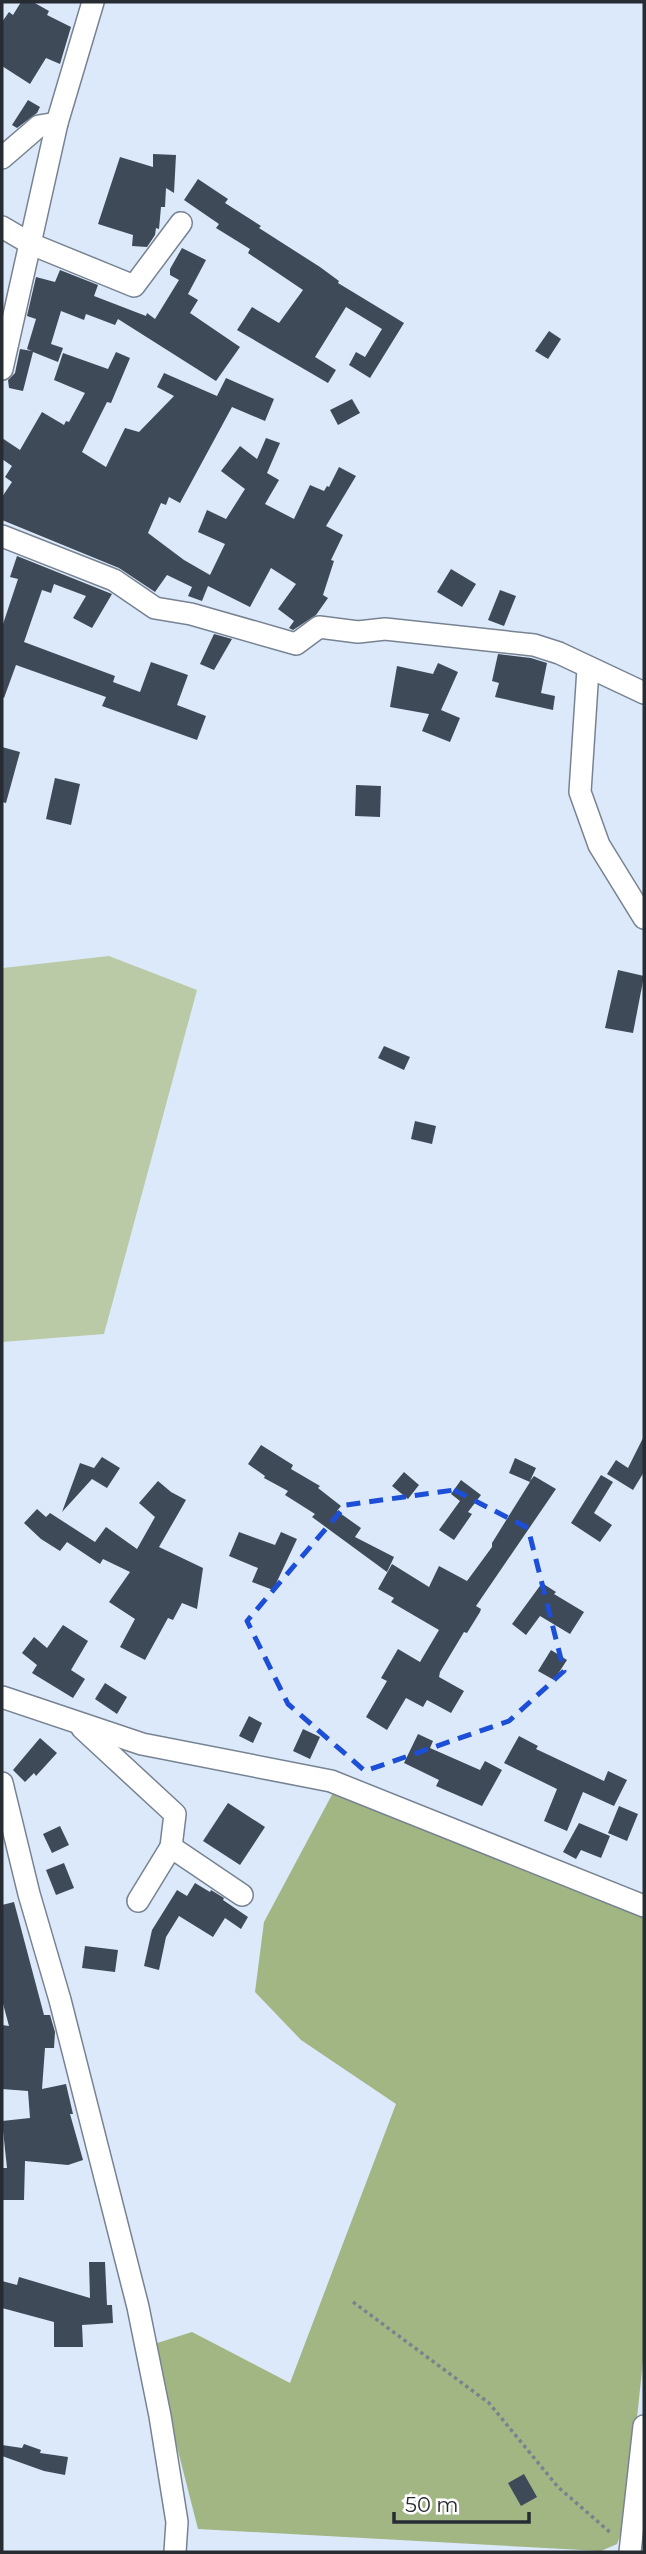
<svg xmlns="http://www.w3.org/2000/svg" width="646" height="2554" viewBox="0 0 646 2554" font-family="Montserrat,sans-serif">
  <rect width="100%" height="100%" fill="#dbe9fa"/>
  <polygon fill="#bbcaa6" points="109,956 197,990 104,1334 2,1342 3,968"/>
  <polygon fill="#a2b684" points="335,1789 644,1915 644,2352 626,2521 617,2544 601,2551 198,2529 151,2345 192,2332 290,2383 396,2104 301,2040 255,1992 264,1922"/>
  <g fill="#3f4a58">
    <polygon points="21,2 33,2 49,11 47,15 71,27 60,64 46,58 30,84 2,66 2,22 9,12 13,15"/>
    <polygon points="28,100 40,107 37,113 17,128 12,125"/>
    <polygon points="153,154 176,155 174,193 166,188 165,207 161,207 159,229 156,228 155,235 147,247 132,246 133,235 98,224 120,157 153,167"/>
    <polygon points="198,179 228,199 225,203 261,226 259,228 320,267 339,281 338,283 404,323 370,378 349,365 356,352 365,357 382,329 346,307 315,357 336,370 328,383 237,330 252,307 279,323 303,290 248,253 250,249 216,228 219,224 184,200"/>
    <polygon points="182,248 206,260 188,294 198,300 190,313 240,347 216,381 118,319 115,325 86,314 84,320 61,311 51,344 63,348 58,362 33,352 23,391 9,388 8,380 15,373 20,349 32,351 27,349 36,319 27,316 36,277 55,282 60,270 98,285 94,296 146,316 147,313 155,319 179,280 170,275 170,269"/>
    <polygon points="549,331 561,339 548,359 535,351"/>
    <polygon points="116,352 130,358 111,403 107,402 82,452 106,467 125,428 139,432 174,396 157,387 164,373 217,396 226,378 274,399 265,421 232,407 180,503 169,497 166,505 161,503 148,533 184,560 210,575 225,544 198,532 207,510 226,519 245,489 221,471 240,446 257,459 266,438 280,443 267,473 279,480 265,504 294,519 310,485 324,491 327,486 329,487 339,467 356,476 326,526 343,535 331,560 334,561 323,595 328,598 316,615 293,630 289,628 294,621 278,609 296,584 271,568 250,607 208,586 202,601 188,596 192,587 167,575 155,592 119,568 2,520 2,497 12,482 5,477 12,466 2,459 2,438 20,450 42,412 64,425 66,421 69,422 85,393 54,380 63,353 108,369"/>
    <polygon points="352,399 360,413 338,425 330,410"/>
    <polygon points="17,556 112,594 92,628 73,618 86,596 54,584 51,593 42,590 24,642 115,676 113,682 140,692 151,662 188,675 177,705 206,716 197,740 102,706 106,697 16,665 4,698 2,697 2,627 18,579 10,577"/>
    <polygon points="451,569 476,584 462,607 437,592"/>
    <polygon points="500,590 516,596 504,626 488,620"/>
    <polygon points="214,634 232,639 214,670 200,664"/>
    <polygon points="498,654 531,658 547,663 541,693 555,696 553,710 495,697 499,683 492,681"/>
    <polygon points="438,663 458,672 441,710 460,718 450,742 422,731 429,714 390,707 397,666 433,674"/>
    <polygon points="2,747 20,752 6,803 2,802"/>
    <polygon points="55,778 80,784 71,825 46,819"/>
    <polygon points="356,785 381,786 380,817 355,816"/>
    <polygon points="618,970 644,976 633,1033 605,1028"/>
    <polygon points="384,1046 410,1057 404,1070 378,1058"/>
    <polygon points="415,1121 436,1126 432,1144 411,1139"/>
    <polygon points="644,1436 644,1472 633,1490 607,1474 616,1460 628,1468"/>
    <polygon points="261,1445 293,1465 291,1469 320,1486 318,1488 341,1506 337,1511 361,1528 355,1537 394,1557 387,1572 312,1517 315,1514 285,1495 288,1491 264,1478 265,1476 248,1464"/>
    <polygon points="102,1457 120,1468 107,1488 92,1479 62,1512 80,1463 94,1468"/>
    <polygon points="515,1458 536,1468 530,1481 534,1476 556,1489 476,1606 481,1609 480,1612 467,1633 464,1632 440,1672 439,1677 464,1691 451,1713 427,1700 423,1707 406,1698 387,1730 366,1717 387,1681 381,1678 398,1649 420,1662 439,1630 391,1602 394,1598 378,1589 392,1564 429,1587 439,1566 467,1581 492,1547 492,1543 530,1482 509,1473"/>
    <polygon points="404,1472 419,1485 408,1499 392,1486"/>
    <polygon points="601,1475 613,1482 594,1513 612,1525 600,1542 571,1523"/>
    <polygon points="461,1480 481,1495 468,1512 472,1514 454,1540 439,1530 460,1501 451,1494"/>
    <polygon points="158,1481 171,1492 186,1500 159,1547 203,1568 197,1609 182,1603 173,1620 168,1618 145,1660 120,1647 135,1619 109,1602 130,1572 103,1559 100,1564 67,1542 60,1551 41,1539 24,1523 37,1509 46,1517 50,1513 95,1542 106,1527 137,1549 155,1517 139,1503"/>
    <polygon points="239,1532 275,1545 281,1532 297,1539 273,1590 252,1582 258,1568 229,1556"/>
    <polygon points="542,1583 556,1592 554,1594 584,1612 570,1634 540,1616 526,1635 512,1624"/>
    <polygon points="63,1625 88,1641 71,1670 85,1679 73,1698 32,1673 37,1665 22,1653 34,1637 47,1648"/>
    <polygon points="551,1650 567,1660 554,1680 538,1671"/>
    <polygon points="105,1683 127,1697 117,1714 95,1699"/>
    <polygon points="249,1716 262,1723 253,1743 239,1736"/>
    <polygon points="303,1729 320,1737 310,1759 293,1751"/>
    <polygon points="418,1734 433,1741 430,1748 480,1770 485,1761 502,1770 482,1806 436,1786 439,1780 404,1763"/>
    <polygon points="519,1736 538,1746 536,1749 604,1781 608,1771 627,1780 614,1806 583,1792 567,1831 544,1821 557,1789 504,1763"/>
    <polygon points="40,1738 57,1753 36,1776 34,1773 25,1782 13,1770"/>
    <polygon points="228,1803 265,1827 240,1865 203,1841"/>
    <polygon points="619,1806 638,1814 627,1841 608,1833"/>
    <polygon points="579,1823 610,1836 601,1858 581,1850 576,1859 563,1852"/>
    <polygon points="60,1826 69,1845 52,1853 43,1834"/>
    <polygon points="64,1863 74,1888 56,1895 46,1870"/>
    <polygon points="195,1883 210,1892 211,1890 224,1898 223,1900 248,1917 241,1929 225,1918 213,1937 179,1916 166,1937 159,1970 144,1966 152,1930 177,1890 187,1896"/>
    <polygon points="14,1902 44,2015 50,2015 55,2032 54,2048 45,2048 42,2089 66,2084 73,2114 70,2114 83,2160 68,2165 25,2161 24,2200 2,2200 2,2168 7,2168 2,2121 30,2118 28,2091 2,2089 2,2025 9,2026 2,2000 2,1905"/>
    <polygon points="85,1946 118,1950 115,1972 82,1968"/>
    <polygon points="89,2262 105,2262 107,2305 112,2305 113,2323 82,2325 83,2347 54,2347 54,2322 2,2308 2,2281 17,2285 19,2277 90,2298"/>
    <polygon points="24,2444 41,2450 40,2453 68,2457 65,2475 44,2471 2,2456 2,2445 22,2448"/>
    <polygon points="524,2474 537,2497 521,2506 508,2483"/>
  </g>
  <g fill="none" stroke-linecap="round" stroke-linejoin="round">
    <defs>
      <g id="minor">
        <polyline points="2,158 39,126 57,123"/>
        <polyline points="2,227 31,244 134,286 181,223"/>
        <polyline points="2,369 57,123 93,2"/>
        <polyline points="2,536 114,580 155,608 191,614 296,644 319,627 358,632 385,629 534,645 559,653 644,693"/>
        <polyline points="588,669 580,792 599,845 644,918"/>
        <polyline points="2,1697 142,1744 331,1781 644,1906"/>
        <polyline points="82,1728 175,1814 171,1847 242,1895"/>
        <polyline points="2,1783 29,1894 60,2000 138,2307 160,2416 177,2522 175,2552"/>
        <polyline points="138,1901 171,1847"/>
        <polyline points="630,2552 644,2426"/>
      </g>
    </defs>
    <use href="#minor" stroke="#778392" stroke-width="24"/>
    <polyline stroke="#79828e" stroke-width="3.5" stroke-dasharray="3.5 3.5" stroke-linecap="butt" points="353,2302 489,2403 558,2487 612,2534"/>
    <use href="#minor" stroke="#fff" stroke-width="21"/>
  </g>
  <path fill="none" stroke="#1d4ed8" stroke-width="5" stroke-dasharray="14 9" stroke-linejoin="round" d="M454,1490L528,1528L564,1671L509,1721L365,1771L288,1704L247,1621L346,1505Z"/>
  <rect width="646" height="2554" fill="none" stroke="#272c33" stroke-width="7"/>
  <path d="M394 2512v10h135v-10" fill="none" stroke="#272c33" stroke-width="3.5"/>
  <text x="405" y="2512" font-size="21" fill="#272c33" stroke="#ffffff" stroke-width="5" paint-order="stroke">50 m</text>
</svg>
